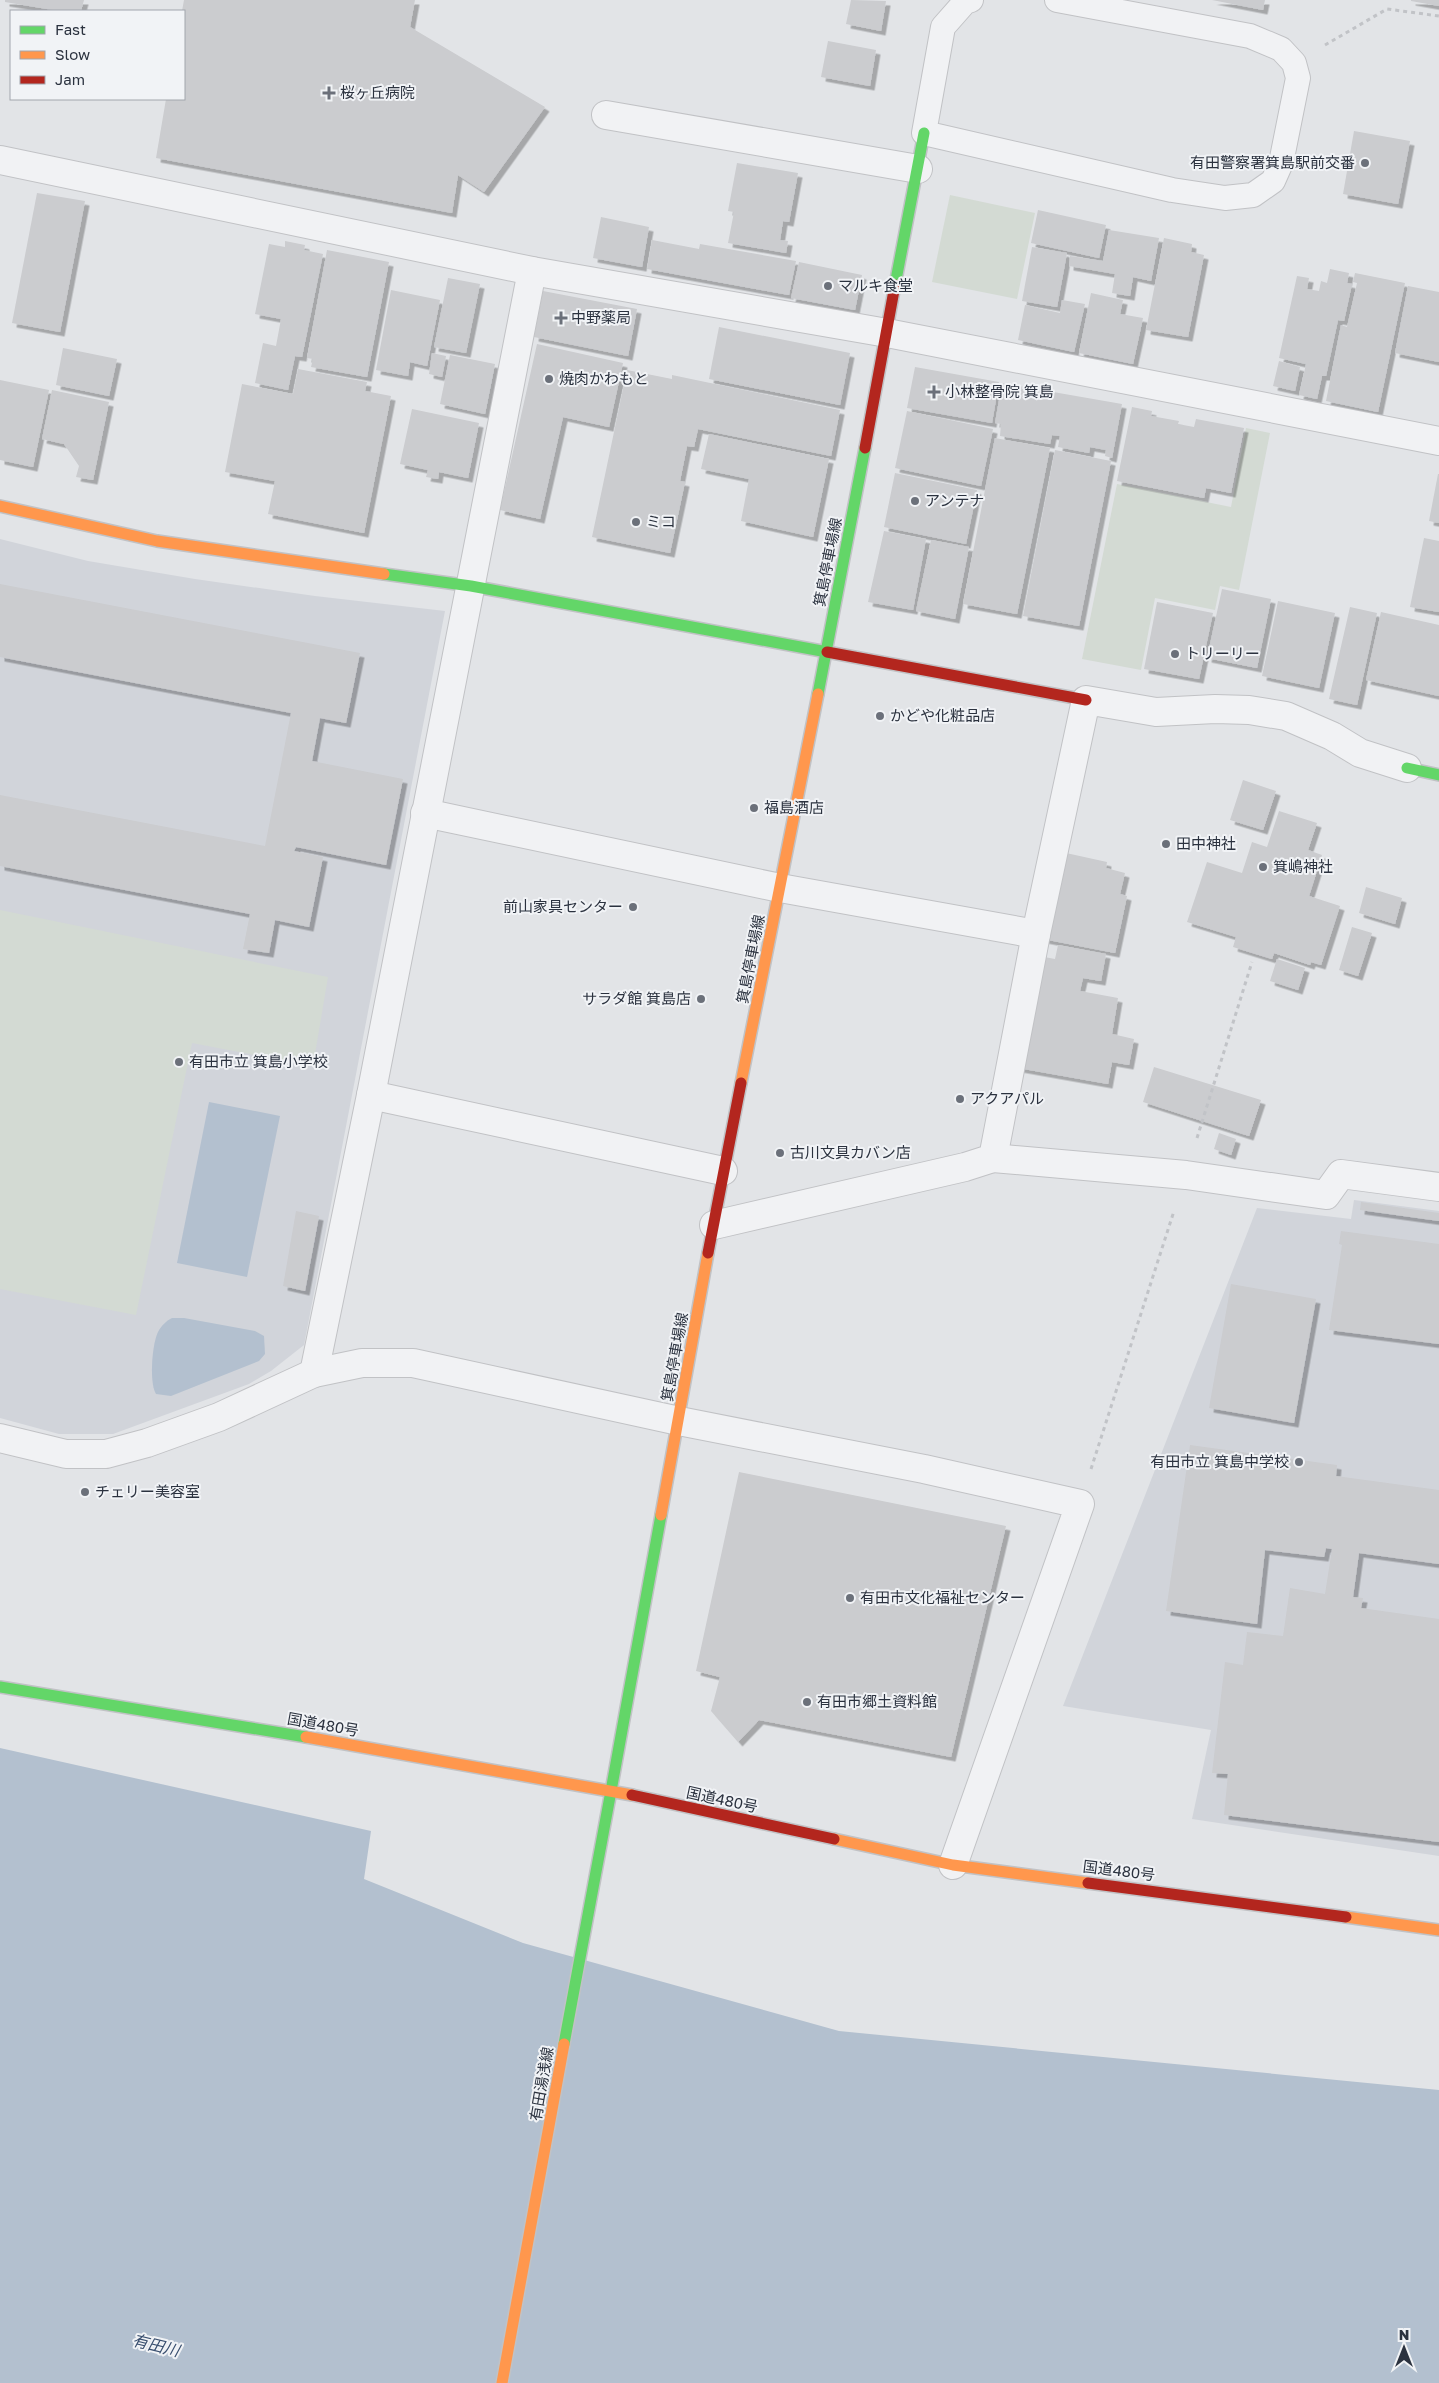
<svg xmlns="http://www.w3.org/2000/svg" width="1439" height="2383" viewBox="0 0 1439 2383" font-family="'Golos Text','Noto Sans JP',sans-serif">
  <defs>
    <filter id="shadow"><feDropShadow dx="4.5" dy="4.5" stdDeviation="0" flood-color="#0004"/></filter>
  </defs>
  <rect width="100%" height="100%" fill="#e2e4e7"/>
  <g fill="#d1d4da">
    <polygon points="0,539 88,561 195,579 315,596 445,611 304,1345 271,1371 249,1384 113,1434 59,1434 0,1418"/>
    <polygon points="1354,1200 1439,1211 1439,1856 1192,1819 1211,1730 1063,1706 1257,1208 1351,1219"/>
  </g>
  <g fill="#d3dad3">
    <polygon points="950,195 1035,213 1017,299 932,282"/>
    <polygon points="1246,428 1270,433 1239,590 1220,586 1215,610 1155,598 1141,670 1082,659 1117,484 1231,507"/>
    <polygon points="0,910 328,977 313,1066 192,1043 136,1315 0,1289"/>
  </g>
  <g fill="#b3c0cf">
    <polygon points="209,1102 280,1116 247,1277 177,1263"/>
    <path d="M172,1318H184L255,1331L264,1336L265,1354L259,1361L171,1396L156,1394C149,1383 152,1344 158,1332C161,1326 166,1321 172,1318Z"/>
    <polygon points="0,1748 371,1831 364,1879 523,1943 839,2031 1439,2090 1439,2383 0,2383"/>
  </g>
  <g fill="#cbcccf" filter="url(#shadow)">
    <polygon points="5,0 84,0 81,11 59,11 5,2"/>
    <polygon points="184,0 415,0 410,27 545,107 484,192 458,175 452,213 156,158 166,99 184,99 184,11 182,11"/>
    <polygon points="851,0 886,1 881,31 846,24"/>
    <polygon points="1212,0 1265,0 1263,10"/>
    <polygon points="1411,0 1439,0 1439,6 1411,1"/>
    <polygon points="828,41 876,50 870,86 821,77"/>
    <polygon points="1354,131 1410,141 1398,204 1343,194"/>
    <polygon points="737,163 798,173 789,222 783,221 780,240 788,241 786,253 728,243 734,212 728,211"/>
    <polygon points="37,193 85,201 60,332 12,323"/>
    <polygon points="1038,210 1106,225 1099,258 1031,243"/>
    <polygon points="601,217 649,227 642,267 593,258"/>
    <polygon points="1109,230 1159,238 1151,281 1133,277 1130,296 1112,293 1115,274 1069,266 1070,256 1103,261"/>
    <polygon points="1164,238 1192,244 1191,252 1204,255 1188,337 1146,330"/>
    <polygon points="652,240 699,249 700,244 796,261 789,295 647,269"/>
    <polygon points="285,241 305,245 304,250 323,254 302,357 295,356 288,390 255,383 263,343 276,346 281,319 255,314 269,244 285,247"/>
    <polygon points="1032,247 1067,253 1057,307 1022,301"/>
    <polygon points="327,250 389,262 367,377 311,367 313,359 307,358"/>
    <polygon points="799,262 862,275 855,310 791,298"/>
    <polygon points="1330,269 1349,273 1347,283 1352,284 1344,321 1338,320 1326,376 1322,376 1317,399 1299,395 1306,364 1279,358 1297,276 1309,278 1307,289 1319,291 1321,281 1327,283"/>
    <polygon points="1355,273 1405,283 1378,412 1326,401 1341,325 1347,327 1357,283 1353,282"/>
    <polygon points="448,278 480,284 466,353 434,347"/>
    <polygon points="1408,286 1439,292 1439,362 1395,353"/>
    <polygon points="391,290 440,300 427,366 410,362 408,376 376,370"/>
    <polygon points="543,291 637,309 628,356 534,337"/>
    <polygon points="1091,293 1123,300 1120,314 1143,318 1133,364 1079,353"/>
    <polygon points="1062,300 1085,304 1074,352 1018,340 1025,305 1060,313"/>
    <polygon points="719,327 850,353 840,405 709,379"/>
    <polygon points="537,344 623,363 609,427 563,417 540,519 500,510"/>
    <polygon points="63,348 117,359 109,396 56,385"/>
    <polygon points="432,353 446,356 442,377 429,374"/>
    <polygon points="450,355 495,364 485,414 440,404"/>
    <polygon points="1279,361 1300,367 1295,391 1273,386"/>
    <polygon points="915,367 999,382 992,423 907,408"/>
    <polygon points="298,369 367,382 365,391 391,396 364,533 268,514 275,481 225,472 242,384 293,394"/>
    <polygon points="627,370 672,379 672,375 840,410 831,456 698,429 694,447 687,446 680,481 685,482 670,553 592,537"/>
    <polygon points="0,380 49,390 33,467 0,460"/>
    <polygon points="1002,383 1122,404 1112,458 1105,456 1106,450 1090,447 1089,453 1058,447 1060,436 1052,435 1050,444 1000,436 1001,424 995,423"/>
    <polygon points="52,390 109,402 93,480 76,477 79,466 64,444 42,439"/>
    <polygon points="1132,407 1152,411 1151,416 1179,421 1178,424 1194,427 1196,419 1244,428 1231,493 1206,488 1204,498 1117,481"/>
    <polygon points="412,409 479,423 468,478 439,472 438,479 426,477 428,470 400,464"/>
    <polygon points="907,411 993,429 981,486 895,468"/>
    <polygon points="709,434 829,459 813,537 741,521 749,479 701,469"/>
    <polygon points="995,438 1050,448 1017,614 963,604"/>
    <polygon points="1055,450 1111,461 1079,626 1023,616"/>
    <polygon points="895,473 977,490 966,544 884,527"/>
    <polygon points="1438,474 1439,474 1439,523 1429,521"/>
    <polygon points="884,531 926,539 913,610 868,602"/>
    <polygon points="1424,538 1439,541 1439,612 1410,607"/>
    <polygon points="931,540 969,547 955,619 916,611"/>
    <polygon points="0,584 360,653 346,723 320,718 312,761 403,779 386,865 296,847 294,851 323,857 309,927 275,920 269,953 243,949 250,914 0,866 0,795 265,846 291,713 0,657"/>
    <polygon points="1222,589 1271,599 1257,668 1207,658"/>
    <polygon points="1278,601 1335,613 1319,688 1262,676"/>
    <polygon points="1157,602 1213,613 1199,679 1144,669"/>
    <polygon points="1350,607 1377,613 1357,705 1329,699"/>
    <polygon points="1381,612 1439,625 1439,696 1366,680"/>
    <polygon points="1243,780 1276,791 1263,830 1230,820"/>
    <polygon points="1279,811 1317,823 1308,850 1322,855 1309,896 1340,906 1321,965 1311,962 1310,965 1274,953 1272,959 1233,947 1236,937 1187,922 1207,862 1242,873 1252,842 1267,847"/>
    <polygon points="1066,853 1107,862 1106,868 1125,873 1120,894 1127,896 1115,953 1043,939"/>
    <polygon points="1366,887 1402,898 1395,924 1359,913"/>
    <polygon points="1352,927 1372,933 1358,976 1339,970"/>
    <polygon points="1058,945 1106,954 1101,981 1083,978 1080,991 1118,998 1112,1034 1134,1039 1129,1065 1112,1062 1108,1084 1018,1068 1039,956 1055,959"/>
    <polygon points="1277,959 1305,968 1298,990 1270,981"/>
    <polygon points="1154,1067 1261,1100 1249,1136 1143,1102"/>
    <polygon points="1219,1133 1236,1139 1231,1155 1214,1149"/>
    <polygon points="1361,1202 1439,1213 1439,1221 1360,1210"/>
    <polygon points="296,1211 319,1216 305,1291 283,1286"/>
    <polygon points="1341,1231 1439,1244 1439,1344 1329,1330 1342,1245 1339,1244"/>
    <polygon points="1231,1284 1316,1299 1294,1423 1209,1408"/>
    <polygon points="1190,1445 1337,1465 1336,1476 1439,1490 1439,1564 1359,1553 1353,1597 1363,1598 1361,1608 1439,1619 1439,1842 1224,1815 1228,1774 1212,1773 1225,1662 1243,1665 1247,1632 1283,1636 1290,1588 1325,1594 1332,1549 1326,1548 1324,1557 1265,1550 1257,1624 1166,1611"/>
    <polygon points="739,1472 1006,1526 951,1757 759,1720 738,1742 711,1711 720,1677 696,1671"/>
  </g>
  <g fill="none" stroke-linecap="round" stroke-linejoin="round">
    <defs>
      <polyline id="lane" points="971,0 965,2 943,27 924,133 1172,190 1225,198 1253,195 1273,181 1281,163 1298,78 1294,63 1281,49 1250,36 1057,0"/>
      <g id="street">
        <polyline points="606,115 918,169"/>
        <polyline points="0,160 532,271 887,333 1439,441"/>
        <polyline points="425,813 780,888 1036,934"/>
        <polyline points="371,1095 723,1171"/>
        <polyline points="993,1158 1186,1175 1326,1195 1341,1174 1439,1187"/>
        <polyline points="714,1225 965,1167 993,1158 1036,934 1086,700 1156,712 1215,709 1249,710 1286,716 1332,736 1360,753 1407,768"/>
        <polyline points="314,1373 371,1095 532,271"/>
        <polyline points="0,1438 66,1454 106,1454 147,1443 219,1417 314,1373 362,1363 413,1363 679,1421 924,1469 1080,1504 953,1865"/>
      </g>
      <g id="fast">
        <polyline points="895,285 924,133"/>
        <polyline points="384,574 471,586 827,652"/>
        <polyline points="818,694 865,448"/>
        <polyline points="1407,768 1439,775"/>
        <polyline points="0,1687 306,1737"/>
        <polyline points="611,1791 661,1515"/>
        <polyline points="564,2044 611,1791"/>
      </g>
      <g id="slow">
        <polyline points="0,506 157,541 384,574"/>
        <polyline points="741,1083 818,694"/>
        <polyline points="661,1515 708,1253"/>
        <polyline points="306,1737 632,1795"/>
        <polyline points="834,1839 953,1865 1088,1883"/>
        <polyline points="1346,1917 1439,1930"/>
        <polyline points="502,2383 564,2044"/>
      </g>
      <g id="jam">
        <polyline points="865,448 895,285"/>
        <polyline points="827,652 1086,700"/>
        <polyline points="708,1253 741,1083"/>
        <polyline points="632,1795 834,1839"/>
        <polyline points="1088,1883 1346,1917"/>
      </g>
    </defs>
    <use href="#lane" stroke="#c1c2c5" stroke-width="26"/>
    <use href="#street" stroke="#c1c2c5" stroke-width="30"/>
    <use href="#fast" stroke="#c1c2c5" stroke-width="14"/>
    <use href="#slow" stroke="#c1c2c5" stroke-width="14"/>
    <use href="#jam" stroke="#c1c2c5" stroke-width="14"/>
    <g stroke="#c1c3c7" stroke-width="3" stroke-dasharray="4 4" stroke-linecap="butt">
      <polyline points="1325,45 1387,9 1439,16"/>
      <polyline points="1197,1138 1252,962"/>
      <polyline points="1091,1469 1174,1211"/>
    </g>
    <use href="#lane" stroke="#f1f2f4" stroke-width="24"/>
    <use href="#street" stroke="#f1f2f4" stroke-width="28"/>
    <use href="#fast" stroke="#63d668" stroke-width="11"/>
    <use href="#slow" stroke="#ff974d" stroke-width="11"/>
    <use href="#jam" stroke="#b3261e" stroke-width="11"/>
  </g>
  <g fill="#6b707a" stroke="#f1f3f6" stroke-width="2">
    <path d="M326.5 85.5h5v5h5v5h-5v5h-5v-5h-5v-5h5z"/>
    <circle cx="1365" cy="163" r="5"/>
    <circle cx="828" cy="286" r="5"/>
    <path d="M558.5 310.5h5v5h5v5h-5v5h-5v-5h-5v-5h5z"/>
    <circle cx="549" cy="379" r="5"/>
    <path d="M931.5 384.5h5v5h5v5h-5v5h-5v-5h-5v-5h5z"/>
    <circle cx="915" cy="501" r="5"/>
    <circle cx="636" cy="522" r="5"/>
    <circle cx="1175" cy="654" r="5"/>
    <circle cx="880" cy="716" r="5"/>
    <circle cx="754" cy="808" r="5"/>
    <circle cx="1166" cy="844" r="5"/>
    <circle cx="1263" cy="867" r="5"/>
    <circle cx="633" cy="907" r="5"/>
    <circle cx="701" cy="999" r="5"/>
    <circle cx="179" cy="1062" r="5"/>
    <circle cx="960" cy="1099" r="5"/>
    <circle cx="780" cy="1153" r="5"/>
    <circle cx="1299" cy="1462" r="5"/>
    <circle cx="85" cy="1492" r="5"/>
    <circle cx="850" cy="1598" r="5"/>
    <circle cx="807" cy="1702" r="5"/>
  </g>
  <g text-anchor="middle" stroke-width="4" stroke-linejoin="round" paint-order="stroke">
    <g font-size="15" fill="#2b323f" stroke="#f1f3f6" text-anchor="start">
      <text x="340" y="98">桜ヶ丘病院</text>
      <text x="1355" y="168" text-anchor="end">有田警察署箕島駅前交番</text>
      <text x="838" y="291">マルキ食堂</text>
      <text x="571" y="323">中野薬局</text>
      <text x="559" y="384">焼肉かわもと</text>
      <text x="945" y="397">小林整骨院 箕島</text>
      <text x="925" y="506">アンテナ</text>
      <text x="646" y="527">ミコ</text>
      <text x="1185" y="659">トリーリー</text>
      <text x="890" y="721">かどや化粧品店</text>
      <text x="764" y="813">福島酒店</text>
      <text x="1176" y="849">田中神社</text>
      <text x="1273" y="872">箕嶋神社</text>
      <text x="623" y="912" text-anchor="end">前山家具センター</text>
      <text x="691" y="1004" text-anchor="end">サラダ館 箕島店</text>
      <text x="189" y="1067">有田市立 箕島小学校</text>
      <text x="970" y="1104">アクアパル</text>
      <text x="790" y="1158">古川文具カバン店</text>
      <text x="1289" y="1467" text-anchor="end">有田市立 箕島中学校</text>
      <text x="95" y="1497">チェリー美容室</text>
      <text x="860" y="1603">有田市文化福祉センター</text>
      <text x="817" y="1707">有田市郷土資料館</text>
    </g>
    <g font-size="15" fill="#2b323f" stroke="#f1f3f6">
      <text transform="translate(828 562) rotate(-79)" y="5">箕島停車場線</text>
      <text transform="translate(751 959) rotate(-79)" y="5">箕島停車場線</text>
      <text transform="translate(675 1357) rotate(-80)" y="5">箕島停車場線</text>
      <text transform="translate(323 1725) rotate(10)" y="5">国道480号</text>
      <text transform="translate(722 1800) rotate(12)" y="5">国道480号</text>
      <text transform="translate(1119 1871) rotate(7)" y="5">国道480号</text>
      <text transform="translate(542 2084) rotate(-80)" y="5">有田湯浅線</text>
    </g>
    <g font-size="16" font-style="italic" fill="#394f6f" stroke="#f1f3f6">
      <text transform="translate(156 2345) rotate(14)" y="6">有田川</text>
    </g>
  </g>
  <rect x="10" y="10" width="175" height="90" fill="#f1f3f6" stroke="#a2a6ad"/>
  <rect x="20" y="26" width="25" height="8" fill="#63d668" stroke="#a2a6ad"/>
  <text x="55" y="35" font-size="15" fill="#2b323f">Fast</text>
  <rect x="20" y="51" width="25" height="8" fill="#ff974d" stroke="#a2a6ad"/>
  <text x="55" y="60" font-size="15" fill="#2b323f">Slow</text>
  <rect x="20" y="76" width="25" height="8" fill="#b3261e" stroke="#a2a6ad"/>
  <text x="55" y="85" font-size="15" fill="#2b323f">Jam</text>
  <g transform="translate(1404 2348)" stroke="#f1f3f6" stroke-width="4" paint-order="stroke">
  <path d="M0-4L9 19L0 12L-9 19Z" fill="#2b323f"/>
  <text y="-8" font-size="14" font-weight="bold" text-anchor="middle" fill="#2b323f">N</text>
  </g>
</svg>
